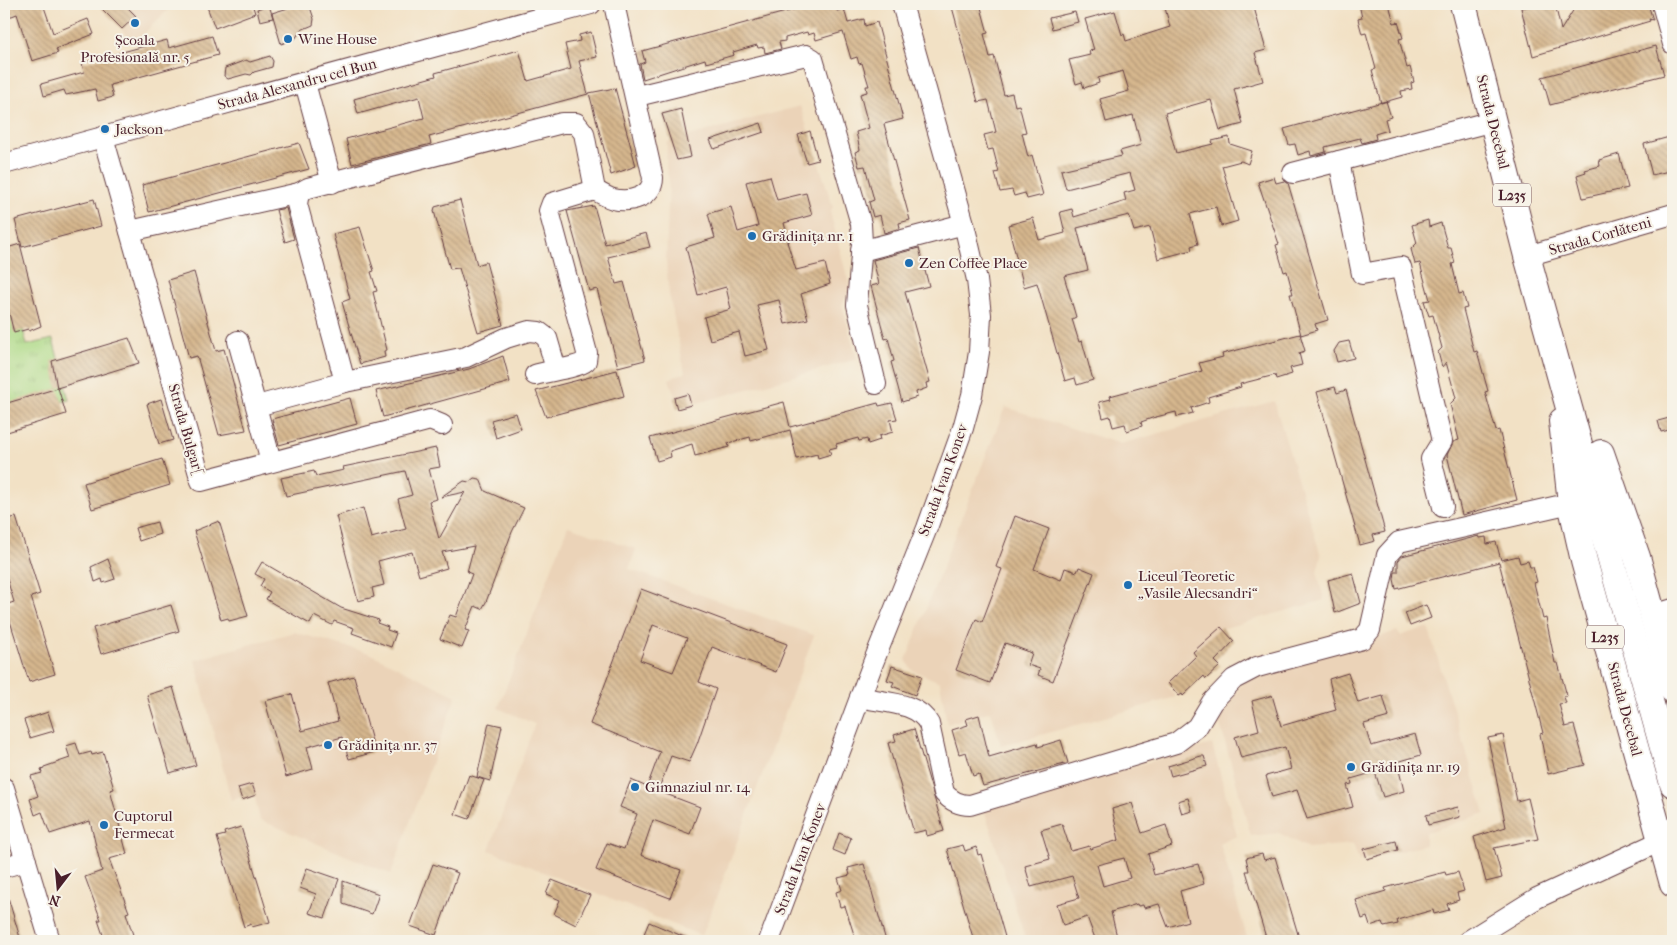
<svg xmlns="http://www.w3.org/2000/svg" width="1677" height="945" viewBox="0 0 1677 945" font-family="'IM FELL French Canon',serif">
  <defs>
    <pattern id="park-tufts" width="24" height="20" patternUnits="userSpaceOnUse" patternTransform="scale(1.25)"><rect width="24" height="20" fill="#adda87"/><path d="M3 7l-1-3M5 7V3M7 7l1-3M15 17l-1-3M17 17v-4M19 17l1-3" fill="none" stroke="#96bb75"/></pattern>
    <pattern id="building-back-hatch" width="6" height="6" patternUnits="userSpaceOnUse" patternTransform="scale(1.25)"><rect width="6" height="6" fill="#d6b78e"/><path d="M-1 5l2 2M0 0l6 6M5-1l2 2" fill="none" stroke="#b09474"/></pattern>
  </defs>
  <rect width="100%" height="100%" fill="#f7f3e8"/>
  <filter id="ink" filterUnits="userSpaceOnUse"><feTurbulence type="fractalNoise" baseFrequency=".02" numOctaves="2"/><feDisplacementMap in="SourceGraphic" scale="10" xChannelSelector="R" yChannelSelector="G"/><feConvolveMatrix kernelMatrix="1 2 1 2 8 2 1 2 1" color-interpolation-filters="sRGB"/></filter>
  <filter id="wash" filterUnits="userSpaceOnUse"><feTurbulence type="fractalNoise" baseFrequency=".0096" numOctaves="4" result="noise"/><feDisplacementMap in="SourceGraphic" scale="20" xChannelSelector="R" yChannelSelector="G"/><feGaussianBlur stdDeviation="1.12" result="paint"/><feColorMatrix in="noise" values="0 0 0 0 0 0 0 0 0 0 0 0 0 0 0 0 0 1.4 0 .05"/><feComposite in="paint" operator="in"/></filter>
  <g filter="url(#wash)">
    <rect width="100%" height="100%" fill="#f2e1c5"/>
    <g fill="#ebd3b8">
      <polygon points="97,4 174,4 134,43"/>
      <polygon points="800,106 833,207 830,212 850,288 842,305 857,359 679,408 669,379 685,373 669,294 666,261 669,179 666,168 667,142"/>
      <polygon points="1274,401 1321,556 1317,571 1324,600 1221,629 1167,685 1176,697 1001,746 991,711 947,724 940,682 912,670 906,660 1005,407 1121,444"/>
      <polygon points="568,526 636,549 629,569 814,635 702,936 489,850 535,724 498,708"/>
      <polygon points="1428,627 1485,813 1425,833 1425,845 1359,861 1353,844 1308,848 1279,833 1251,836 1219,720 1244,681 1397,631 1400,636"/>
      <polygon points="294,632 369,653 456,696 391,874 260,820 254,794 231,800 195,660"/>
      <polygon points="1212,744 1237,836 1220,843 1248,941 1026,941 984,809"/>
    </g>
    <polygon fill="url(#park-tufts)" stroke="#7c7c59" points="4,255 27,345 53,339 69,400 4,416"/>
    <g id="blocks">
      <g fill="url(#building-back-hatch)" fill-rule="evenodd">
        <polygon points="4,4 43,4 53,33 88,19 94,34 56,49 58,53 32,61 17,14 4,19"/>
        <polygon points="97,4 124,4 136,16 122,29"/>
        <polygon points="206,4 252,4 255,13 215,28"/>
        <polygon points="301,4 309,4 314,19 313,25 301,30 295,39 281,44 272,13"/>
        <polygon points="815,4 836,4 837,11 844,9 848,23 864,19 865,26 877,22 903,119 884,124 910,220 899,223 900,228 884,233 880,215 873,217 869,202 874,200 865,166 859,167 855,152 860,150 856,132 869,128 860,94 867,92 866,86 869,86 862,63 859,64 857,57 851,59 843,32 816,40 814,33 808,35 807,32 785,38 785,41 779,42 781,49 765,53 764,47 758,48 757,45 733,52 734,55 706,63 705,59 643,79 640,64 645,62 642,51"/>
        <polygon points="961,4 980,4 988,33 984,34 990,57 994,56 1004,95 1012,93 1015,106 1019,105 1026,132 1022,133 1028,157 1032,155 1043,195 1027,199 1025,193 1014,196 1012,190 1000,192 995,173 999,172 993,149 988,150 984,135 996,132 988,100 978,102 952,7"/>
        <polygon points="1164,4 1253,4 1266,50 1255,53 1263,81 1234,89 1243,124 1220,130 1211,100 1165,113 1176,153 1213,144 1212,141 1229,137 1230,144 1252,151 1248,164 1241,161 1222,166 1238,221 1221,226 1216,207 1190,214 1198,244 1191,246 1192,250 1158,259 1150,227 1134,231 1129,215 1077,228 1088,270 1064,276 1076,317 1072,319 1079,342 1082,341 1093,380 1077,385 1075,378 1065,381 1037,283 1024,287 1008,225 1033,218 1039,240 1065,233 1060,212 1072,209 1074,217 1126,201 1124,193 1135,190 1130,173 1066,189 1061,170 1122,156 1120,151 1141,145 1133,115 1106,122 1100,99 1129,91 1123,71 1098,78 1099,83 1084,88 1082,82 1076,84 1069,60 1090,55 1089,51 1094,50 1085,19 1115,11 1122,35 1124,34 1126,41 1170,27"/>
        <polygon points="1359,4 1389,4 1394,23 1398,22 1403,38 1399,39 1407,68 1410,67 1414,82 1411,83 1412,89 1401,91 1402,97 1381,103 1372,70 1376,69 1366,33 1362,34 1358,19 1362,18"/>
        <polygon points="1530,4 1555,4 1561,30 1574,9 1591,4 1648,4 1653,20 1649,19 1650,21 1533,56 1521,8 1531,6"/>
        <polygon points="269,5 273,18 260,21 257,9"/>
        <polygon points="1075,12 1078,22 1052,29 1049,18"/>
        <polygon points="591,32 597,57 579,61 588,94 429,137 431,144 352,164 346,139 424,118 419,97 358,114 354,99 436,76 435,73 519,50 528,81 571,69 565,44 580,41 579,35"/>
        <polygon points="212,36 218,55 110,85 113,97 98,101 95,89 66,95 64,90 44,96 41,84 84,72 82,63 167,40 169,48"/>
        <polygon points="1656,46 1664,75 1550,105 1542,77"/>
        <polygon points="270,56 273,61 272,67 254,72 251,75 246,74 228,79 224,76 225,68 246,60 250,62"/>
        <polygon points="615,88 636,166 611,175 589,93"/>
        <polygon points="1386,101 1391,117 1385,119 1388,130 1375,134 1376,139 1362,143 1360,138 1325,147 1326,152 1311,156 1310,151 1298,155 1295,144 1289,145 1284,129"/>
        <polygon points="681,109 691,157 677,160 662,114"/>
        <polygon points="761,123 764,132 714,149 710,140"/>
        <polygon points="810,131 818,160 807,163 798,135"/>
        <polygon points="1673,136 1673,170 1652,175 1644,144"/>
        <polygon points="299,143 309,169 149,212 142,185"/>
        <polygon points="1619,154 1628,188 1583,198 1577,175 1586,172 1585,170 1600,166 1599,160"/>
        <polygon points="770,176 777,200 806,193 812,215 784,223 789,242 787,242 796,270 825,263 830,284 801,294 808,319 785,324 779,300 757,305 769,350 745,356 739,332 710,340 704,317 731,309 726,287 698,295 686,247 715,238 708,214 710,213 731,207 738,232 758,226 746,182"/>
        <polygon points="1274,177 1276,183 1284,181 1288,183 1328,320 1315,324 1317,330 1301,335 1290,294 1293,294 1287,271 1284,272 1276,245 1279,244 1258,182"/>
        <polygon points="94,199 101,226 22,247 15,220"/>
        <polygon points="460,200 477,265 486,262 503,325 478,332 459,268 450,269 434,211 435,207"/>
        <polygon points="594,206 605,244 646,233 650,247 608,257 616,284 624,282 645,360 618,367 597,289 589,291 567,211"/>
        <polygon points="286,208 294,239 285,242 276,210"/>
        <polygon points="1428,220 1429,227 1441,223 1448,248 1451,248 1455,263 1452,264 1459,294 1463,293 1467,308 1463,309 1474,352 1477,351 1488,391 1485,392 1496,431 1499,430 1517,500 1462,515 1447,455 1453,442 1459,440 1450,404 1456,398 1446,362 1442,367 1438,352 1442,348 1433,315 1429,316 1424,301 1430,300 1422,271 1420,263 1415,264 1411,249 1417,243 1412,225"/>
        <polygon points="360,227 374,271 371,272 377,291 373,292 387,350 384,351 385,357 360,364 342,302 350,299 333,234"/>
        <polygon points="20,244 41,326 29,331 28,329 14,333 4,293 4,252 8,251 7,248"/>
        <polygon points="919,248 929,286 905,292 930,382 926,383 927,388 916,392 917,397 902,402 891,362 894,361 888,338 885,339 871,286 879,284 873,260"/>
        <polygon points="194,272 216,351 224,349 246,430 219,435 197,356 189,358 168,280"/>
        <polygon points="1300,334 1305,351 1299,353 1302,365 1290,368 1292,374 1276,379 1275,375 1240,384 1241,387 1208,397 1209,402 1191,408 1193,413 1177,417 1176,412 1152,418 1141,422 1142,426 1127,431 1125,424 1113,427 1110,416 1103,418 1099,402 1111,399 1110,396 1202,371 1199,363 1223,357 1222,354"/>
        <polygon points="129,338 139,363 57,388 52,361"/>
        <polygon points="1349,341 1354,358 1337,362 1334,351 1339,343"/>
        <polygon points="503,356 510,382 383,417 376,391 469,369"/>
        <polygon points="617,370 624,396 546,417 536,391"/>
        <polygon points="1335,387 1337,393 1346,390 1385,532 1373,535 1375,541 1360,545 1317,392"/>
        <polygon points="58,388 66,414 4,433 4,404"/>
        <polygon points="688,394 691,405 677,409 674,398"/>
        <polygon points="350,398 357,424 279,445 272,419"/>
        <polygon points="161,399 173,440 159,444 147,404"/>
        <polygon points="784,402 790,427 878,403 879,406 892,403 897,419 890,420 893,432 879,436 880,440 868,444 867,439 859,441 858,438 836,444 837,447 829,449 831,454 818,458 817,454 797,459 790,430 751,441 750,437 728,443 729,447 695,456 692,444 670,451 671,457 657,461 650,438"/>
        <polygon points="516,413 521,429 496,438 491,420"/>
        <polygon points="1673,417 1673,429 1661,432 1658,421"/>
        <polygon points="436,448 440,467 429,469 437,499 429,501 439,539 465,492 441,497 464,481 469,482 474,478 480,479 485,491 524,508 512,532 486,602 482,609 475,606 465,630 469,631 462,648 440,639 450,615 456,617 472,574 467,572 474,546 442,552 447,568 419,576 412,552 378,561 384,585 372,588 374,597 358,601 336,516 363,508 371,538 406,529 398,499 412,495 405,471 286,496 281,478 314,471 316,476 344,470 343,467"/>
        <polygon points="162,459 170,485 92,509 84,483"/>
        <polygon points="1015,516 1049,529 1034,569 1061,580 1065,568 1077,572 1079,567 1094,573 1053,681 1038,675 1040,669 1028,665 1032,653 1005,643 990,683 956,670 976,619 982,622 1002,569 996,567"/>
        <polygon points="16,517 40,594 31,597 55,674 29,682 5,605 14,602 4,569 4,520"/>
        <polygon points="219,521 248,616 229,621 228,618 221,620 194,531"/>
        <polygon points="157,522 160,534 139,541 135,528"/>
        <polygon points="1479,536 1480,538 1486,537 1487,544 1496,542 1501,560 1518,556 1520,563 1528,561 1530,567 1533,567 1537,582 1534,583 1543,619 1546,618 1555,663 1558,663 1567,696 1564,697 1566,703 1559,704 1565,727 1574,725 1585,765 1548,774 1540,734 1543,733 1499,562 1396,589 1394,579 1395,572 1398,572 1398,561 1402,556"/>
        <polygon points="108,559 115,579 103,583 102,579 95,582 91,567"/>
        <polygon points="262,562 341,608 379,620 377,623 388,627 387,630 396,633 391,647 352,633 354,628 334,621 332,625 314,616 310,624 274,604 266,599 270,592 260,586 264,579 255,574"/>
        <polygon points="1353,573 1361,603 1335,613 1328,580"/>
        <path d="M641,589L787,644L776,672L712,647L699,682L716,689L697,744L689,762L671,756L658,791L700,807L690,834L653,820L641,855L681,870L670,898L596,870L607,843L624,849L637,814L620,807L631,780L647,787L660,752L590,724ZM653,625L687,638L673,672L640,660Z"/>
        <polygon points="171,605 179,631 101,654 93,628"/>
        <polygon points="1426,605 1431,618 1410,626 1405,613"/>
        <polygon points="1221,627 1234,641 1215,661 1220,666 1206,679 1204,676 1183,696 1182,694 1179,696 1168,683 1196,656 1193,652"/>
        <polygon points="892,666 922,676 915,695 892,686 894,682 887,680"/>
        <polygon points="1348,673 1358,703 1383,696 1389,717 1364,724 1371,746 1415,734 1421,755 1397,762 1404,791 1383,797 1375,772 1351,779 1352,784 1347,785 1353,807 1307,819 1297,790 1272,797 1266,776 1291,769 1285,747 1241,758 1235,737 1259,730 1252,701 1270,696 1272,695 1281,726 1336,710 1329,679"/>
        <polygon points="354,676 375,752 349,759 342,737 307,747 313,769 286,777 265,701 292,694 302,731 338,721 328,683"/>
        <polygon points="173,687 196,765 170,773 147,695"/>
        <polygon points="48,712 54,731 30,738 24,720"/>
        <polygon points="979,715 989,757 1037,743 1038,747 1061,740 1068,763 983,786 979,774 973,776 966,752 959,754 952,730 968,725 966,719"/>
        <polygon points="489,723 502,726 490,781 477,777"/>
        <polygon points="914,729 944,831 927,836 926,830 914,833 888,743 896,741 894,735"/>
        <polygon points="1503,735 1517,801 1528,798 1538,839 1494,848 1502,878 1486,882 1474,837 1506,827 1488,738"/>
        <polygon points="76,743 80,755 91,752 92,755 103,752 114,789 110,790 127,854 109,859 129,912 126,913 135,941 105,941 98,920 101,920 85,877 102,871 90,821 50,834 42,812 35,815 30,799 38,796 31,776 42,773 41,770 44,769 44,767 70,758 66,746"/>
        <polygon points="1201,756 1204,756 1207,766 1171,776 1168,766"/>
        <polygon points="469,775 484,780 469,819 455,814"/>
        <polygon points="252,784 256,795 242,800 238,788"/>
        <polygon points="1188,798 1192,811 1182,814 1178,801"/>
        <path d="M1132,803L1142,833L1166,825L1172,846L1148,854L1154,875L1198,864L1204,884L1180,891L1188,921L1168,927L1159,904L1144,908L1143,905L1138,906L1137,904L1111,912L1118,941H1096L1087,917L1063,925L1057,904L1079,898L1072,876L1031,887L1025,866L1050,859L1041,830L1062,824L1071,851L1089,846L1090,849L1119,840L1112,809ZM1124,858L1130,878L1103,886L1097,865Z"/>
        <polygon points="1458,807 1460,817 1428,825 1426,815"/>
        <polygon points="241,827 270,922 252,927 251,924 244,927 217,837 225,835 224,832"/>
        <polygon points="839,833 851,838 845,855 833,850"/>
        <polygon points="1396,841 1398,850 1367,859 1364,849"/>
        <polygon points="963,845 965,851 976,847 978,855 981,854 1005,937 1002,938 1003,941 974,941 947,849"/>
        <polygon points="1262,854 1264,860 1275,857 1300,941 1267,941 1246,871 1249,871 1246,858"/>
        <polygon points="433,864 458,873 436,935 410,926"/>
        <polygon points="864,864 886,941 856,941 845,906 840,907 836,892 842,890 838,878 850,875 848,868"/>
        <polygon points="307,868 339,879 325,918 309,913 316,894 300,888"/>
        <polygon points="1445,872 1446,875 1458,872 1464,891 1457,893 1459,900 1447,904 1449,910 1434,914 1433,910 1397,920 1398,924 1384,927 1382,922 1370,926 1367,917 1362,919 1356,900 1386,891 1385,888"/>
        <polygon points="552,880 590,895 576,925 554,914 560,900 546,894"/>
        <polygon points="343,881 379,894 372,914 343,904"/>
        <polygon points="4,894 7,894 21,941 10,941 4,922"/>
        <polygon points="649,922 694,941 641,941"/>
      </g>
    </g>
  </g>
  <g filter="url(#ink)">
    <use href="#blocks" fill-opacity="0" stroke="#633c42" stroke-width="1"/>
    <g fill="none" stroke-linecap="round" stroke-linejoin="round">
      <defs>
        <g id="minor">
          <polyline points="1662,4 1673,44"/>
          <polyline points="305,83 332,183"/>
          <polyline points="637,96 806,55 813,59 861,224 862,243 857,305 876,384"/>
          <polyline points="103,137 201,481 430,420 442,425"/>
          <polyline points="1339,161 1362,274 1401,267 1442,441 1431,459 1443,507"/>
          <polyline points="4,164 591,4"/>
          <polyline points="1293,173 1493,121"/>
          <polyline points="299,193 297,204 345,382"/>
          <path d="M130,231L299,193L308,188L562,123H576L584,133L595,190C600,193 606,197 613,199C630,203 653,197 653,178L614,4"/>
          <polyline points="861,251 964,224"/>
          <polyline points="1527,256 1673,214"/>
          <polyline points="238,341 271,461"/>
          <path d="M535,375C547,371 578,368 586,361L587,353L549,211L552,203L595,190"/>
          <polyline points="257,406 345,382 466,357 506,338 529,331 539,332 547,338 556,369"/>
          <polyline points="1653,615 1673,609"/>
          <path d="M860,697C883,703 917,701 929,724L944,793C951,801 960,805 970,805L1176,743L1197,727L1212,702L1234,679L1257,667L1362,639L1370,630L1387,555L1399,542L1571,503"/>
          <polyline points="4,788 50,941"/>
          <polyline points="4,867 26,861"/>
          <polyline points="769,941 873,663 927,528 963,428 972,395 979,352 981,315 977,280 964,224 902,4"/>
          <polyline points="1468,941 1537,898 1661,841"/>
        </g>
        <g id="major">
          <polyline points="1463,4 1527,256 1673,784"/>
          <polyline points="1562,421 1571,503 1584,561 1673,884"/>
          <polyline points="1601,453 1637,557 1673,690"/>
        </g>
      </defs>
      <use href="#minor" stroke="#633c42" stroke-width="22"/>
      <use href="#major" stroke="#633c42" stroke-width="28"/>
      <use href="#minor" stroke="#fff" stroke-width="20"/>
      <use href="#major" stroke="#fff" stroke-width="26"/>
    </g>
  </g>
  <g fill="#1f6fb2" stroke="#f7f3e8" stroke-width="2">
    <circle cx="135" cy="23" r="5"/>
    <circle cx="288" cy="39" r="5"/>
    <circle cx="105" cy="129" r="5"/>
    <circle cx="752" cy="236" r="5"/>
    <circle cx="909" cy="263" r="5"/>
    <circle cx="1128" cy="585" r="5"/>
    <circle cx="328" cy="745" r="5"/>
    <circle cx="1351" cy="767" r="5"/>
    <circle cx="635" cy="787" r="5"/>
    <circle cx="104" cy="825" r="5"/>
  </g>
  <g text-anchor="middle" stroke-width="4" stroke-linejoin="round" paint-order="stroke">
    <g fill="#f7f3e8" stroke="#7e5f64" stroke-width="1">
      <rect x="1493" y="183.5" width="38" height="23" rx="4"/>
      <rect x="1586" y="625.5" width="38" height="23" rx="4"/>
    </g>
    <g font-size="14" font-weight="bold" fill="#4a1f2b">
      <text x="1512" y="200">L235</text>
      <text x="1605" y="642">L235</text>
    </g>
    <g font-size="15" fill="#4a1f2b" stroke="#f7f3e8" text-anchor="start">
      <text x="298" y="44">Wine House</text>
      <text x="135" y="45" text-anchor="middle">Școala<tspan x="135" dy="17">Profesională nr. 5</tspan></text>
      <text x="115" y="134">Jackson</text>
      <text x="762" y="241">Grădinița nr. 1</text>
      <text x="919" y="268">Zen Coffee Place</text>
      <text x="1138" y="581">Liceul Teoretic<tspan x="1138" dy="17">„Vasile Alecsandri“</tspan></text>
      <text x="338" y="750">Grădinița nr. 37</text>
      <text x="1361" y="772">Grădinița nr. 19</text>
      <text x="645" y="792">Gimnaziul nr. 14</text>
      <text x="114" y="821">Cuptorul<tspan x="114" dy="17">Fermecat</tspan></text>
    </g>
    <g font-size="15" fill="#4a1f2b" stroke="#f7f3e8">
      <text transform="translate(297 84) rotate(-15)" y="5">Strada Alexandru cel Bun</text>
      <text transform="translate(1493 122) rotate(76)" y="5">Strada Decebal</text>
      <text transform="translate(1600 236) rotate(-16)" y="5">Strada Corlăteni</text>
      <text transform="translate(186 429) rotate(74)" y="5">Strada Bulgar[</text>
      <text transform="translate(943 480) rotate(-70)" y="5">Strada Ivan Konev</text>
      <text transform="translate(1625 709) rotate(75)" y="5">Strada Decebal</text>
      <text transform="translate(800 859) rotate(-69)" y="5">Strada Ivan Konev</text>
    </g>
  </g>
  <rect width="1677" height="945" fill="none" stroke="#f7f3e8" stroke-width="20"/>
  <g transform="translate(58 888) rotate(196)" stroke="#f7f3e8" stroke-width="4" paint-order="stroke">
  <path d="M0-4L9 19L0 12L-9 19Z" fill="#4a1f2b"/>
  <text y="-8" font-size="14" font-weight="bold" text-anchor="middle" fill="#4a1f2b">N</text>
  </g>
</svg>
